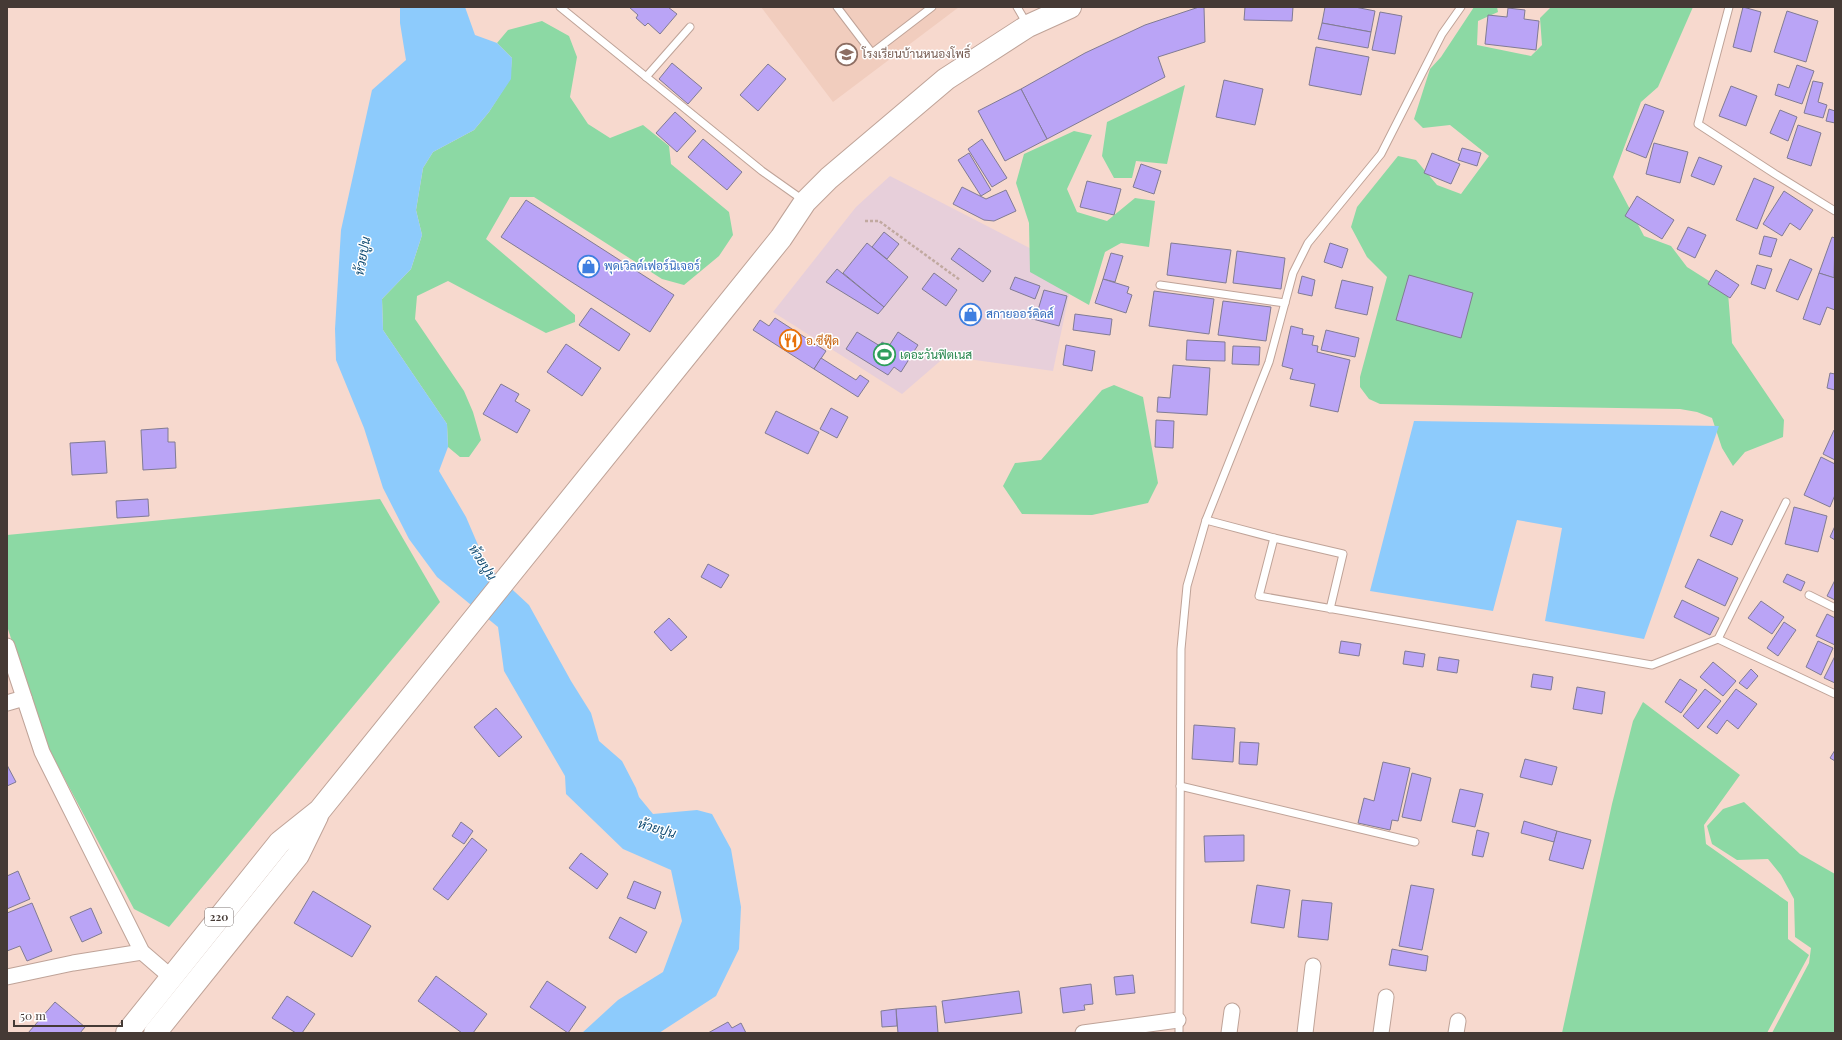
<svg xmlns="http://www.w3.org/2000/svg" width="1842" height="1040" viewBox="0 0 1842 1040" font-family="'Playfair Display',Sarabun,serif">
  <rect width="100%" height="100%" fill="#f7d9ce"/>
  <polygon fill="#e7cfda" points="890,176 1074,271 1053,371 946,356 902,394 773,312 856,207"/>
  <polygon fill="#f1cdbe" points="761,7 959,7 833,102"/>
  <g fill="#8cd9a4">
    <polygon points="1474,7 1497,7 1498,12 1478,21 1477,45 1531,56 1542,45 1540,18 1551,7 1693,7 1658,87 1641,102 1613,177 1644,236 1671,246 1687,267 1728,293 1732,343 1784,420 1783,437 1745,452 1733,466 1722,448 1712,418 1697,412 1680,409 1380,404 1369,399 1360,387 1360,377 1387,277 1367,257 1351,227 1357,207 1398,156 1416,160 1437,185 1461,194 1489,156 1450,125 1423,128 1414,119 1430,69 1441,57"/>
    <polygon points="542,21 569,36 577,57 570,97 588,124 610,138 643,125 669,146 671,164 729,212 733,235 719,256 684,285 662,279 534,197 510,197 486,239 575,315 575,322 546,333 448,281 417,296 415,319 464,391 473,412 481,440 469,457 460,457 448,447 447,424 383,330 382,299 411,269 422,235 416,210 423,168 433,152 474,130 489,112 510,79 512,58 497,43 508,30"/>
    <polygon points="1185,85 1167,164 1136,161 1132,178 1114,178 1102,156 1107,122"/>
    <polygon points="1074,131 1092,135 1067,189 1077,212 1107,221 1135,198 1155,201 1149,247 1121,243 1105,252 1089,305 1030,272 1029,223 1016,183 1024,154"/>
    <polygon points="1114,385 1143,397 1158,483 1148,503 1092,515 1022,514 1003,486 1015,463 1041,460 1102,390"/>
    <polygon points="380,499 440,602 169,927 134,909 44,740 7,626 7,535"/>
    <polygon points="1643,702 1740,775 1704,825 1706,844 1788,902 1788,939 1809,955 1767,1033 1562,1033 1612,804 1633,721"/>
    <polygon points="1744,802 1800,854 1835,874 1835,1033 1772,1033 1809,963 1811,948 1795,937 1794,899 1781,875 1768,859 1737,860 1712,844 1707,826 1723,809"/>
  </g>
  <g fill="#8dcbfc">
    <polygon points="400,7 465,7 475,35 497,43 512,58 511,79 489,112 474,130 433,152 423,168 416,210 422,235 411,269 382,299 383,330 447,424 448,447 439,471 466,517 487,566 529,605 571,681 591,713 599,741 622,761 636,788 639,797 653,814 697,810 712,814 731,849 741,907 739,949 716,996 659,1033 582,1033 618,1000 663,972 682,921 671,870 623,849 566,794 565,776 504,671 498,627 437,577 409,539 383,488 364,428 336,360 335,329 341,230 372,90 406,60 400,23"/>
    <polygon points="1414,421 1719,426 1644,639 1545,621 1562,528 1517,520 1493,611 1370,591"/>
  </g>
  <g fill="#baa4f6" stroke="#817b93">
    <polygon points="629,7 668,7 677,14 660,34 648,23 645,26 636,18 638,15"/>
    <polygon points="1199,7 1204,7 1205,42 1158,57 1165,77 1047,139 1021,89 1085,53 1145,25"/>
    <polygon points="1245,7 1293,7 1292,21 1244,20"/>
    <polygon points="1325,7 1355,7 1375,11 1371,32 1322,23"/>
    <polygon points="1743,7 1761,12 1751,52 1733,47"/>
    <polygon points="1508,8 1525,10 1524,19 1539,21 1536,50 1485,44 1488,15 1507,17"/>
    <polygon points="1787,11 1818,21 1806,62 1774,52"/>
    <polygon points="1380,12 1402,16 1395,54 1372,50"/>
    <polygon points="1322,23 1371,32 1368,48 1318,39"/>
    <polygon points="1316,47 1369,57 1361,95 1309,85"/>
    <polygon points="672,63 702,88 688,104 659,79"/>
    <polygon points="768,64 786,79 758,111 740,95"/>
    <polygon points="1797,65 1814,71 1802,104 1775,95 1778,84 1789,88"/>
    <polygon points="1224,80 1263,89 1255,125 1216,117"/>
    <polygon points="1813,81 1823,83 1818,102 1827,105 1823,118 1804,113"/>
    <polygon points="1731,86 1757,96 1746,126 1719,116"/>
    <polygon points="1021,89 1047,139 1005,161 978,111"/>
    <polygon points="1645,104 1664,111 1646,158 1626,150"/>
    <polygon points="1829,109 1835,111 1835,123 1826,121"/>
    <polygon points="1780,110 1797,117 1788,141 1770,133"/>
    <polygon points="675,112 696,131 677,152 656,133"/>
    <polygon points="1798,125 1821,133 1811,166 1787,158"/>
    <polygon points="703,139 742,172 727,190 688,157"/>
    <polygon points="982,139 1007,178 992,187 968,149"/>
    <polygon points="1654,143 1688,152 1680,183 1646,174"/>
    <polygon points="1462,148 1481,153 1477,166 1458,160"/>
    <polygon points="969,153 991,190 981,196 958,160"/>
    <polygon points="1432,153 1460,164 1451,184 1424,173"/>
    <polygon points="1699,157 1722,166 1714,185 1691,176"/>
    <polygon points="1141,164 1161,171 1154,194 1133,187"/>
    <polygon points="1754,178 1774,187 1757,229 1736,220"/>
    <polygon points="1087,181 1121,189 1114,215 1080,207"/>
    <polygon points="962,187 986,199 1006,190 1016,211 994,221 984,220 953,204"/>
    <polygon points="1784,191 1813,210 1800,230 1790,223 1782,236 1763,224"/>
    <polygon points="1637,196 1674,220 1662,239 1625,216"/>
    <polygon points="526,200 674,295 650,332 501,237"/>
    <polygon points="1688,227 1706,235 1695,258 1677,249"/>
    <polygon points="884,232 899,244 887,259 872,247"/>
    <polygon points="1764,236 1777,239 1771,257 1759,254"/>
    <polygon points="1832,237 1835,238 1834,278 1819,273"/>
    <polygon points="867,243 908,277 884,307 843,273"/>
    <polygon points="1171,243 1231,250 1226,283 1167,275"/>
    <polygon points="1330,243 1348,249 1342,268 1324,262"/>
    <polygon points="959,248 991,271 983,282 951,259"/>
    <polygon points="1237,251 1285,258 1281,289 1233,283"/>
    <polygon points="1111,253 1123,256 1115,282 1103,279"/>
    <polygon points="1790,259 1812,269 1798,300 1776,291"/>
    <polygon points="1757,265 1772,269 1765,289 1751,284"/>
    <polygon points="837,269 884,307 878,314 826,282"/>
    <polygon points="1716,270 1739,285 1730,298 1708,284"/>
    <polygon points="934,273 957,290 946,306 922,289"/>
    <polygon points="1819,273 1835,278 1835,310 1827,307 1820,325 1803,319"/>
    <polygon points="1409,275 1473,293 1461,338 1396,320"/>
    <polygon points="1302,276 1315,280 1312,296 1298,293"/>
    <polygon points="1015,277 1040,286 1035,299 1010,289"/>
    <polygon points="1103,279 1129,287 1127,293 1132,295 1126,313 1095,303"/>
    <polygon points="1342,280 1373,287 1367,315 1335,308"/>
    <polygon points="1044,290 1067,296 1059,326 1029,318 1032,308 1038,310"/>
    <polygon points="1154,291 1214,299 1209,334 1149,326"/>
    <polygon points="1223,301 1271,307 1266,341 1218,335"/>
    <polygon points="591,308 630,334 619,351 579,325"/>
    <polygon points="1075,314 1112,319 1110,335 1073,330"/>
    <polygon points="775,318 826,351 814,369 753,330 760,320 769,326"/>
    <polygon points="1291,326 1303,329 1302,334 1314,336 1312,345 1318,346 1317,352 1350,360 1338,412 1310,406 1315,384 1290,379 1293,369 1282,366"/>
    <polygon points="1326,330 1359,338 1355,357 1321,350"/>
    <polygon points="857,332 880,346 882,342 889,346 898,332 918,345 901,372 894,367 888,375 846,349"/>
    <polygon points="1187,340 1225,342 1225,361 1186,360"/>
    <polygon points="566,344 601,368 582,396 547,372"/>
    <polygon points="1066,345 1095,351 1092,371 1063,365"/>
    <polygon points="1233,346 1260,347 1259,365 1232,364"/>
    <polygon points="821,358 856,380 860,375 869,381 858,397 814,369"/>
    <polygon points="1173,365 1210,368 1207,415 1157,412 1158,397 1170,398"/>
    <polygon points="1830,373 1835,374 1835,390 1827,388"/>
    <polygon points="501,384 519,394 515,401 530,410 517,433 483,414"/>
    <polygon points="831,408 848,417 837,438 820,429"/>
    <polygon points="776,411 819,432 808,454 765,433"/>
    <polygon points="1156,420 1174,421 1173,448 1155,447"/>
    <polygon points="168,428 168,442 175,442 176,468 143,470 141,430"/>
    <polygon points="1834,430 1835,430 1835,460 1823,454"/>
    <polygon points="105,441 107,473 72,475 70,443"/>
    <polygon points="1821,457 1835,464 1835,495 1830,507 1804,495"/>
    <polygon points="148,499 149,516 117,518 116,501"/>
    <polygon points="1794,507 1827,516 1818,552 1785,544"/>
    <polygon points="1721,511 1743,520 1732,545 1710,536"/>
    <polygon points="1835,526 1835,540 1830,537"/>
    <polygon points="1698,559 1738,578 1725,606 1685,587"/>
    <polygon points="708,564 729,575 721,588 701,577"/>
    <polygon points="1787,574 1805,582 1801,591 1783,582"/>
    <polygon points="1835,580 1835,600 1827,596"/>
    <polygon points="1682,600 1719,618 1710,635 1674,617"/>
    <polygon points="1761,601 1784,617 1772,634 1748,618"/>
    <polygon points="1827,614 1835,618 1835,645 1816,636"/>
    <polygon points="669,618 687,637 671,651 654,632"/>
    <polygon points="1784,622 1796,630 1778,656 1767,648"/>
    <polygon points="1341,641 1361,644 1359,656 1339,653"/>
    <polygon points="1818,641 1833,648 1821,675 1806,667"/>
    <polygon points="1405,651 1425,654 1423,667 1403,664"/>
    <polygon points="1835,656 1835,683 1824,678"/>
    <polygon points="1439,657 1459,660 1457,673 1437,670"/>
    <polygon points="1713,662 1736,681 1723,696 1700,677"/>
    <polygon points="1751,669 1758,676 1747,689 1739,683"/>
    <polygon points="1533,674 1553,677 1551,690 1531,687"/>
    <polygon points="1680,679 1697,690 1681,713 1665,702"/>
    <polygon points="1577,687 1605,692 1602,714 1573,709"/>
    <polygon points="1705,689 1721,701 1698,729 1683,716"/>
    <polygon points="1736,689 1757,704 1738,729 1727,720 1717,734 1707,727"/>
    <polygon points="496,708 522,737 499,757 474,727"/>
    <polygon points="1194,725 1235,728 1233,762 1192,759"/>
    <polygon points="1240,742 1259,743 1257,765 1239,764"/>
    <polygon points="1835,750 1835,761 1830,758"/>
    <polygon points="1525,759 1557,767 1552,785 1520,777"/>
    <polygon points="1383,762 1410,768 1398,821 1392,820 1390,830 1358,823 1364,798 1374,801"/>
    <polygon points="7,765 16,782 7,786"/>
    <polygon points="1412,773 1431,778 1421,821 1402,817"/>
    <polygon points="1460,789 1483,794 1475,827 1452,822"/>
    <polygon points="1524,821 1557,831 1554,842 1521,833"/>
    <polygon points="461,822 473,831 464,844 452,836"/>
    <polygon points="1477,830 1489,833 1483,857 1472,855"/>
    <polygon points="1557,831 1591,840 1583,869 1549,860"/>
    <polygon points="1244,835 1244,861 1205,862 1204,836"/>
    <polygon points="472,838 487,850 448,900 433,889"/>
    <polygon points="581,853 608,874 597,889 569,868"/>
    <polygon points="18,871 30,899 7,909 7,876"/>
    <polygon points="634,881 661,892 655,909 627,898"/>
    <polygon points="1257,885 1290,890 1284,928 1251,923"/>
    <polygon points="1411,885 1434,889 1422,950 1399,946"/>
    <polygon points="313,891 371,926 352,957 294,923"/>
    <polygon points="1302,900 1332,903 1328,940 1298,937"/>
    <polygon points="32,903 52,951 27,961 20,946 7,951 7,913"/>
    <polygon points="91,908 102,933 82,942 70,917"/>
    <polygon points="620,917 647,932 636,953 609,938"/>
    <polygon points="1392,949 1428,956 1426,971 1389,965"/>
    <polygon points="1133,975 1135,993 1116,995 1114,977"/>
    <polygon points="436,976 487,1014 473,1033 462,1033 418,1001"/>
    <polygon points="547,981 586,1007 568,1033 530,1007"/>
    <polygon points="1091,984 1093,1004 1084,1005 1085,1010 1063,1013 1060,988"/>
    <polygon points="1019,991 1022,1013 945,1023 942,1001"/>
    <polygon points="287,996 315,1014 302,1033 296,1033 272,1018"/>
    <polygon points="55,1002 85,1027 80,1033 28,1033"/>
    <polygon points="936,1006 938,1033 898,1033 896,1009"/>
    <polygon points="896,1009 897,1026 882,1027 881,1011"/>
    <polygon points="728,1022 732,1028 741,1023 746,1033 708,1033"/>
  </g>
  <g fill="none" stroke-linecap="round" stroke-linejoin="round">
    <defs>
      <g id="service">
        <polyline points="560,7 762,171 803,200"/>
        <polyline points="837,7 872,53 932,7"/>
        <polyline points="1017,7 1027,24"/>
        <polyline points="1729,7 1698,124 1775,174 1835,211"/>
        <polyline points="646,77 690,27"/>
        <polyline points="1160,285 1285,303"/>
        <polyline points="1206,520 1274,538"/>
        <polyline points="1809,595 1835,608"/>
        <polyline points="1330,609 1343,554 1274,538 1259,596 1652,665 1718,639 1786,502"/>
        <polyline points="1718,639 1835,694"/>
        <polyline points="1180,786 1415,842"/>
        <polyline points="1179,1033 1181,649 1187,586 1206,520 1269,362 1293,273 1308,243 1381,154 1442,34 1461,7"/>
      </g>
      <g id="minor">
        <polyline points="7,646 42,752 142,952 171,977"/>
        <polyline points="7,703 24,698"/>
        <polyline points="7,977 73,963 142,952"/>
        <polyline points="1083,1033 1178,1020"/>
        <polyline points="1229,1033 1232,1011"/>
        <polyline points="1305,1033 1313,966"/>
        <polyline points="1381,1033 1386,997"/>
        <polyline points="1456,1033 1458,1021"/>
      </g>
      <g id="primary">
        <polyline points="127,1033 280,842 320,810 781,238 805,202 829,178 946,79 1028,26 1070,7"/>
        <polyline points="155,1033 298,855 317,816"/>
      </g>
    </defs>
    <use href="#service" stroke="#bfa398" stroke-width="9"/>
    <use href="#minor" stroke="#bfa398" stroke-width="17"/>
    <use href="#primary" stroke="#bfa398" stroke-width="24"/>
    <polyline stroke="#c1a9a0" stroke-width="2.5" stroke-dasharray="3 2" stroke-linecap="butt" points="865,221 879,221 960,280"/>
    <use href="#service" stroke="#fff" stroke-width="7"/>
    <use href="#minor" stroke="#fff" stroke-width="15"/>
    <use href="#primary" stroke="#fff" stroke-width="22"/>
  </g>
  <defs>
    <symbol id="school-ring" viewBox="-11 -11 22 22"><circle r="9.5" fill="#fff" stroke="#8d6e63" stroke-width="1.5"/><path d="M0-5L7-2L0 1L-7-2ZM-4 1L0 2.5L4 1V4Q0 6-4 4Z" fill="#8d6e63"/></symbol>
    <symbol id="shop-ring" viewBox="-11 -11 22 22"><circle r="9.5" fill="#fff" stroke="#3f7fe0" stroke-width="1.5"/><path d="M-5-2.5h2.3a2.7 3.5 0 0 1 5.4 0H5L5.5 6h-11ZM-1.5-2.5h3a1.5 2.3 0 0 0-3 0Z" fill="#3f7fe0"/></symbol>
    <symbol id="restaurant-ring" viewBox="-11 -11 22 22"><circle r="9.5" fill="#fff" stroke="#e8710a" stroke-width="1.5"/><path d="M-5-6h1v4h1v-4h1v4h1v-4h1v5L-1.5 .5V6h-2V.5L-5-1ZM5-6V6H3V1.5H1.5Q1.5-4 5-6Z" fill="#e8710a"/></symbol>
    <symbol id="stadium-ring" viewBox="-11 -11 22 22"><circle r="9.5" fill="#fff" stroke="#2e9e5b" stroke-width="1.5"/><path d="M0-5a6.5 5 0 1 0 0 10a6.5 5 0 1 0 0-10ZM-3.5-1.8h7v3.6h-7Z" fill="#2e9e5b"/></symbol>
  </defs>
  <g fill-rule="evenodd">
    <use href="#school-ring" x="834" y="42" width="25" height="25"/>
    <use href="#shop-ring" x="576" y="254" width="25" height="25"/>
    <use href="#shop-ring" x="958" y="302" width="25" height="25"/>
    <use href="#restaurant-ring" x="778" y="328" width="25" height="25"/>
    <use href="#stadium-ring" x="872" y="342" width="25" height="25"/>
  </g>
  <g text-anchor="middle" stroke-width="3" stroke-linejoin="round" paint-order="stroke">
    <rect fill="#fff" stroke="#7d7572" stroke-width="1" x="205" y="908" width="28" height="18" rx="3"/>
    <g font-size="11" font-weight="bold" fill="#453a35">
      <text x="219" y="921">220</text>
    </g>
    <g font-size="12" fill="#785e54" stroke="#fff" text-anchor="start">
      <text x="862" y="58">โรงเรียนบ้านหนองโพธิ์</text>
    </g>
    <g font-size="12" fill="#366cbe" stroke="#fff" text-anchor="start">
      <text x="604" y="270">พุดเวิลด์เฟอร์นิเจอร์</text>
      <text x="986" y="318">สกายออร์คิดส์</text>
    </g>
    <g font-size="12" fill="#c56008" stroke="#fff" text-anchor="start">
      <text x="806" y="345">อ.ซีฟู๊ด</text>
    </g>
    <g font-size="12" fill="#27864d" stroke="#fff" text-anchor="start">
      <text x="900" y="359">เดอะวันฟิตเนส</text>
    </g>
    <g font-size="13" font-style="italic" fill="#114d74" stroke="#fff">
      <text transform="translate(362 256) rotate(-80)" y="5">ห้วยปูน</text>
      <text transform="translate(483 562) rotate(57)" y="5">ห้วยปูน</text>
      <text transform="translate(657 828) rotate(16)" y="5">ห้วยปูน</text>
    </g>
  </g>
  <rect width="1842" height="1040" fill="none" stroke="#453a35" stroke-width="16"/>
  <path d="M14 1020v6h108v-6" fill="none" stroke="#453a35" stroke-width="2"/>
  <text x="20" y="1020" font-size="12" fill="#453a35" stroke="#ffffff" stroke-width="3" paint-order="stroke">50 m</text>
</svg>
